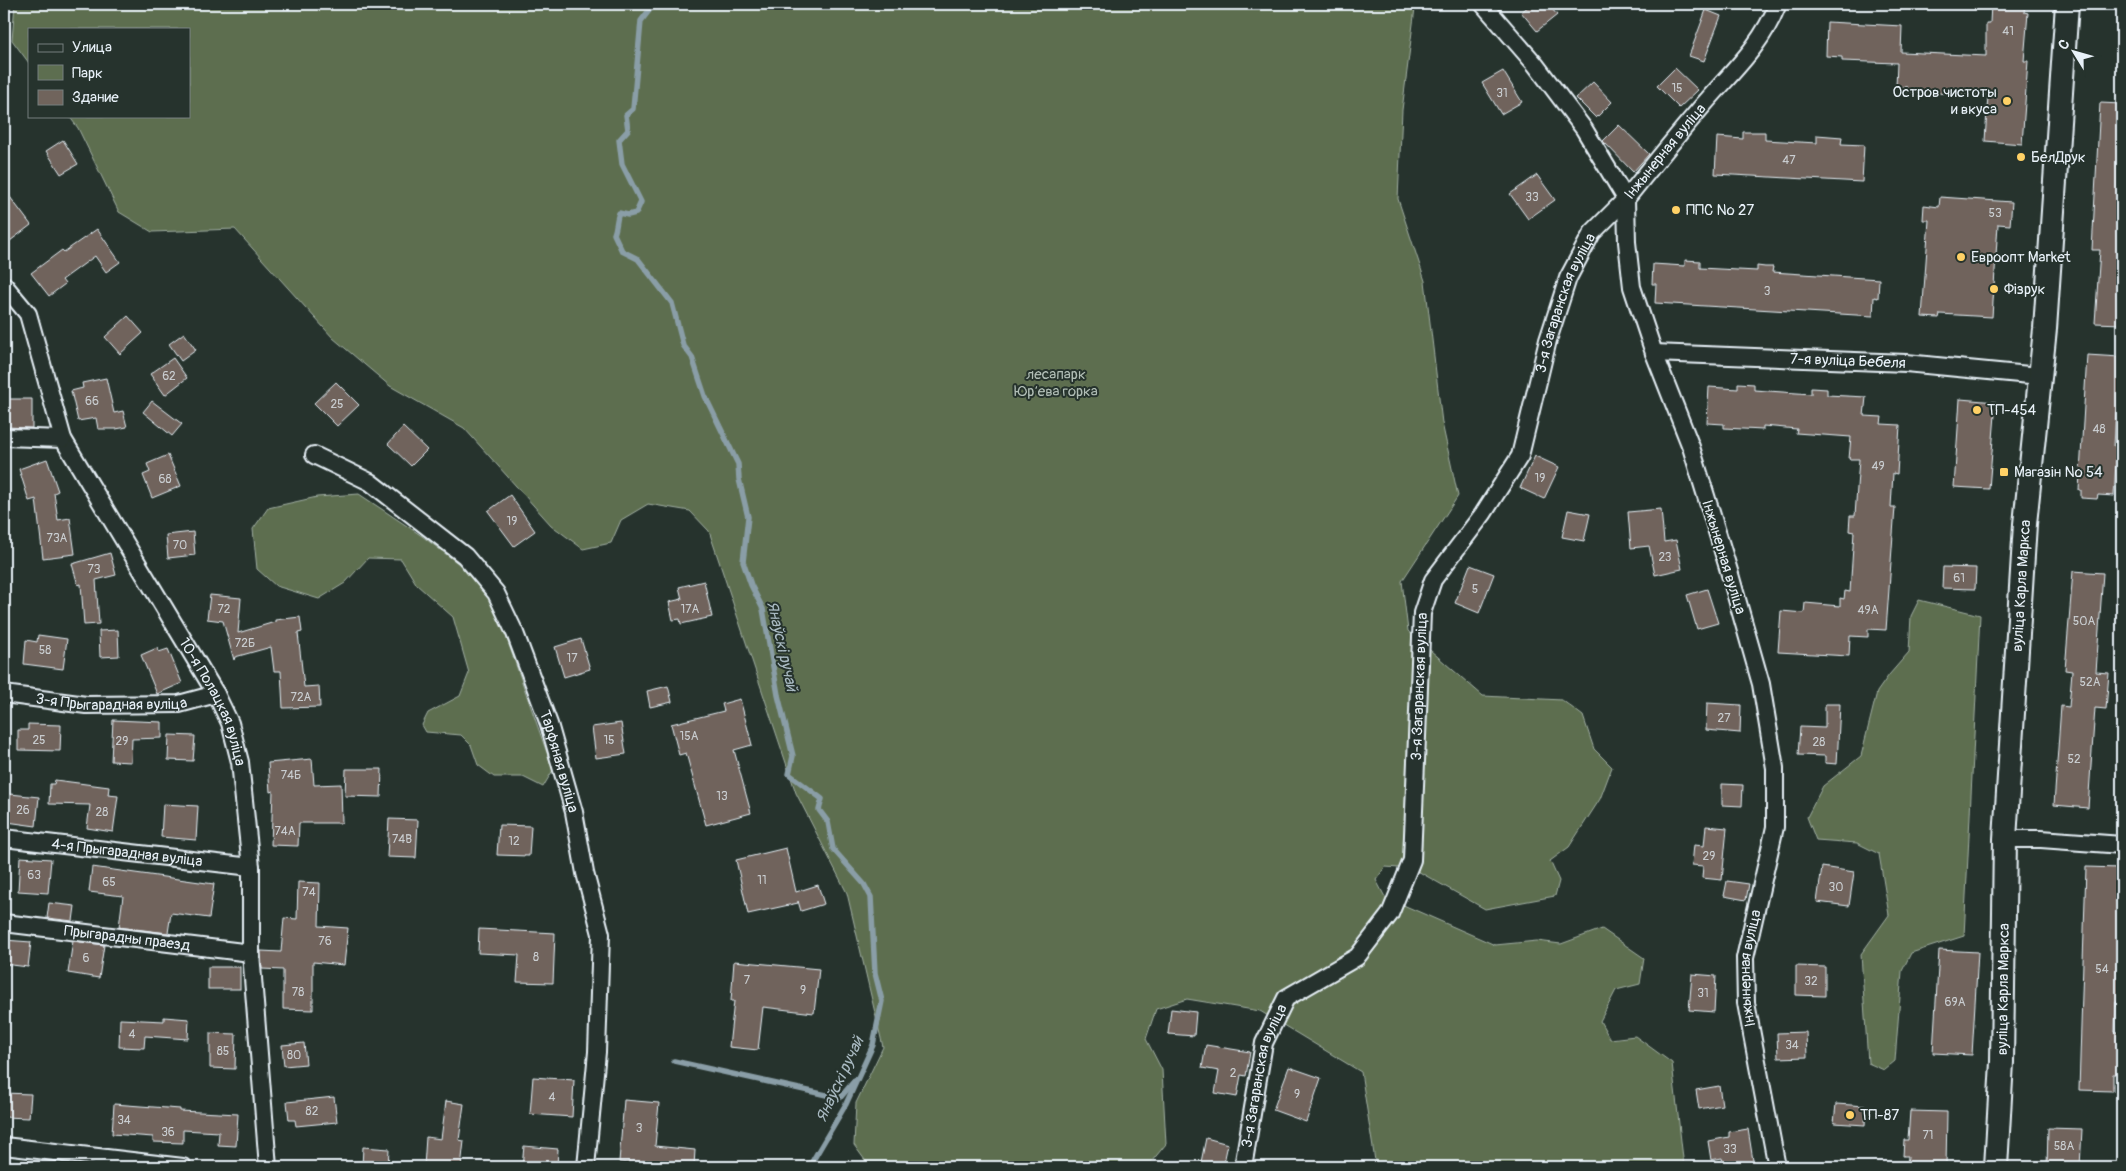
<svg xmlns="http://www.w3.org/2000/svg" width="2126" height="1171" viewBox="0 0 2126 1171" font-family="Pangolin,sans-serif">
  <rect width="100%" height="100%" fill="#26332d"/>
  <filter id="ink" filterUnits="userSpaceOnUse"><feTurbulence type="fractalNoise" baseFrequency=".02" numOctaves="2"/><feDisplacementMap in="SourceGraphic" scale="10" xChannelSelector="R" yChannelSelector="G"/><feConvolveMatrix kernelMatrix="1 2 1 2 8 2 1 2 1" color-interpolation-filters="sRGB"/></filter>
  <g filter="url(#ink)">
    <g fill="#5d6e50" stroke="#a2b0a4">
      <polygon points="15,4 1411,4 1415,8 1402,110 1398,199 1425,281 1442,423 1458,496 1402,581 1408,631 1483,696 1562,700 1583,716 1594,749 1612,767 1600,799 1569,847 1550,861 1559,881 1555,896 1485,909 1414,869 1385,867 1376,880 1385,897 1495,945 1537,941 1561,944 1602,929 1644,958 1640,984 1616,990 1600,1021 1610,1039 1635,1036 1672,1063 1684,1167 1376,1167 1361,1072 1260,1011 1187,999 1156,1009 1146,1039 1162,1070 1166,1144 1147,1167 870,1167 854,1145 856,1103 883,1047 847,893 796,793 709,531 690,511 648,504 621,520 611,543 583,549 551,525 464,428 390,386 333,338 235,229 152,232 119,212 78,128 69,116 189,116 189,29 29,29 29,63 12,40"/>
      <polygon points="359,494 422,536 459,564 495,605 553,770 543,787 523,777 494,777 478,765 471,745 461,735 426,732 422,725 428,713 460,696 469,673 453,617 417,585 401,559 368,558 345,583 319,599 276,586 257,569 253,529 268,508 317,497"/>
      <polygon points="1919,600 1980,615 1964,936 1911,953 1902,971 1895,1061 1884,1070 1868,1063 1861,954 1889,915 1879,854 1857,843 1816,840 1807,817 1823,786 1861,756 1877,692 1889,675 1909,652 1911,616"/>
    </g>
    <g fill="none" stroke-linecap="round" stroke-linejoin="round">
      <g stroke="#8a9ea7" stroke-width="5.5">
        <path d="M654,4L641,21L633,109L626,115L628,130L619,140L622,164L641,202L636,213L628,215L619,213C616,220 617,227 614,234L622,251L638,259L672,303L683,345L692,357L705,396L738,464L739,479L748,517L743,562L751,585L763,609L778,695L793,756L789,774L822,799L819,810L828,822L833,849L864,884L871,897L875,973L882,1001L873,1045L846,1104L809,1167"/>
        <polyline points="674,1061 840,1098 855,1080"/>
      </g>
    </g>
    <g fill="#70645c" stroke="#e8f1f8">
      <polygon points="1532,4 1548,4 1557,15 1537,31 1521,12"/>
      <polygon points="1991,4 2025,4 2024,12 2028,13 2024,61 2028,61 2022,144 1985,141 1988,95 1907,92 1907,87 1896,87 1897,63 1842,61 1842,57 1826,56 1827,22 1902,26 1901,52 1986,56 1986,23 1990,23"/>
      <polygon points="1706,10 1721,16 1704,61 1689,56"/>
      <polygon points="1675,68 1698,90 1679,108 1657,86"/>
      <polygon points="1503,71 1522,102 1501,114 1482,83"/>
      <polygon points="1593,82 1612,102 1596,118 1576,98"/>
      <polygon points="2100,103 2122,104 2122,324 2095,323 2100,250 2092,250"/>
      <polygon points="1619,125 1649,154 1633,172 1603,141"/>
      <polygon points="1743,132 1765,132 1765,140 1817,143 1817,135 1842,137 1841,144 1864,145 1862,182 1715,174 1717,137 1743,139"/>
      <polygon points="63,140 78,164 61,174 46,151"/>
      <polygon points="1537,175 1555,200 1528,219 1510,194"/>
      <polygon points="4,189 31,225 10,241 4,233"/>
      <polygon points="1940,197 2012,202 2010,225 1998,224 1992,317 1940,314 1939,318 1922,317 1929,220 1923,220 1924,205 1939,207"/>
      <polygon points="97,229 120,262 106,272 95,256 62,280 65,284 49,296 31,273 62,250 64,252"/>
      <polygon points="1685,260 1700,261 1700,268 1757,271 1757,266 1765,267 1773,267 1772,272 1879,279 1878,298 1874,297 1873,316 1655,303 1656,284 1652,284 1653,264 1685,266"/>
      <polygon points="128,316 143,333 120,354 105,337"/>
      <polygon points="184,333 196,350 181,361 169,344"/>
      <polygon points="2087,355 2120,357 2119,372 2122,372 2120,412 2116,412 2114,446 2117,446 2114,496 2098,495 2097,499 2081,498 2081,490 2079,490"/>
      <polygon points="173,358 187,378 165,395 150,374"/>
      <polygon points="106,378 114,413 123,411 127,427 116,429 98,429 96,418 78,421 71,391 83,388 82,383"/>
      <polygon points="336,382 359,405 337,426 314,403"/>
      <polygon points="1738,383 1754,384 1754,390 1811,394 1811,388 1827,389 1827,395 1866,397 1864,416 1882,417 1881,424 1900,425 1897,474 1893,473 1891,507 1895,507 1886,630 1868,629 1868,637 1850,636 1849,656 1778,652 1781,611 1804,613 1805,603 1840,606 1840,598 1844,599 1845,591 1850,592 1854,532 1849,531 1850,516 1855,516 1859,459 1849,459 1851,437 1796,433 1797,429 1763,426 1763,430 1724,428 1724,424 1707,423 1709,387 1738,389"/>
      <polygon points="4,399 32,399 32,428 4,427"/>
      <polygon points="1960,399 1996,402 1989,489 1954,487"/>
      <polygon points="152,401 182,424 172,436 143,412"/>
      <polygon points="403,427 427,450 411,466 388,444"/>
      <polygon points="168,455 181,486 152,498 143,475 150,472 147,464"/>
      <polygon points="1535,456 1559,467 1544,499 1520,488"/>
      <polygon points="47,459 58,491 54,493 58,520 70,518 75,554 43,558 36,499 29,501 19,469"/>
      <polygon points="510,495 535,531 514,546 488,511"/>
      <polygon points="1661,509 1664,542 1676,540 1682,569 1655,575 1649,546 1631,548 1628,512"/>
      <polygon points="1568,510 1590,514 1584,541 1562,537"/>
      <polygon points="193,532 195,555 168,558 166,535"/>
      <polygon points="110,553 116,575 96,580 99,624 84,625 81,584 78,585 72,564"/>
      <polygon points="1470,565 1494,574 1479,613 1455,603"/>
      <polygon points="1943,567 1976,568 1975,589 1942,588"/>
      <polygon points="2073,571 2103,573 2096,672 2109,673 2106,709 2095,708 2088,808 2054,805 2061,706 2069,707 2072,671 2065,670"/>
      <polygon points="704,581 712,617 681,624 680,619 673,620 669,602 682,599 679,587"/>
      <polygon points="1707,589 1718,623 1697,629 1687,595"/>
      <polygon points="210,595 241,598 238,633 275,622 275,620 300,617 302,632 298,633 304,687 319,686 320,707 283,708 281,671 274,671 271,647 235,657 234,660 223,621 207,619"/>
      <polygon points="118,630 119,656 100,657 99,631"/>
      <polygon points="38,635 67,639 63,669 24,664 26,640 37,642"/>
      <polygon points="581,639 590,669 564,677 555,647"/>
      <polygon points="157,648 159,652 168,649 182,683 157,694 141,655"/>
      <polygon points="668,686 672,702 650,707 647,691"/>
      <polygon points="740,699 752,745 734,750 751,813 706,825 686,753 679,755 671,724 724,711 722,704"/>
      <polygon points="1707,703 1741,705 1740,733 1706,730"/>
      <polygon points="1825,704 1840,704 1837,764 1825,763 1825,756 1798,755 1800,727 1825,728"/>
      <polygon points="113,720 162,722 162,738 132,739 131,762 111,761"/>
      <polygon points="621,723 626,754 596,758 592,727"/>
      <polygon points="28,724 61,725 60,751 18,750 18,730 28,730"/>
      <polygon points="169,735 195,736 193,761 168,760"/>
      <polygon points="312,759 314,785 341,784 342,823 299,823 298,846 271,845 273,791 270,792 268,763"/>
      <polygon points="346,769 382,769 381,797 345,796"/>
      <polygon points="55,780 109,787 108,795 118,796 113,832 87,828 90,805 49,804 50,784 54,784"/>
      <polygon points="1722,784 1743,785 1742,806 1722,805"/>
      <polygon points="10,794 39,797 36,826 7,822"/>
      <polygon points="163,804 198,806 196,840 161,837"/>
      <polygon points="389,819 418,820 416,858 387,857"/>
      <polygon points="499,825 531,826 529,856 497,855"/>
      <polygon points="1706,826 1727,828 1722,880 1702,878 1703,866 1692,865 1694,845 1704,846"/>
      <polygon points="786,848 796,892 818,885 824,904 801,911 798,901 798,903 748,914 736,860"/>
      <polygon points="20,857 51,859 48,893 18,891"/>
      <polygon points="92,867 214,884 209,918 171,913 168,933 119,927 123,896 89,892"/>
      <polygon points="1822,867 1854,872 1849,906 1817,902"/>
      <polygon points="2086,867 2119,868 2119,885 2122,885 2122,927 2118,927 2117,958 2122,958 2121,1002 2116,1002 2115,1032 2119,1032 2118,1074 2113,1074 2113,1091 2079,1090"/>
      <polygon points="1727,881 1749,884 1746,900 1724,896"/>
      <polygon points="298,882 320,883 319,926 348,928 344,965 313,962 313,1010 283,1009 283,970 262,969 261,951 281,952 284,918 297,919"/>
      <polygon points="49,903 75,906 73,921 47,918"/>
      <polygon points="479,929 555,933 553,983 517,982 519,955 478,953"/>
      <polygon points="4,940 31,942 28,967 4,964"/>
      <polygon points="73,941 104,945 99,978 68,973"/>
      <polygon points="1939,950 1978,952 1972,1055 1933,1053"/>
      <polygon points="734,961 819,969 814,1013 763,1007 758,1050 729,1047 734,1001 731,1001"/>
      <polygon points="1796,966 1825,967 1825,996 1796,995"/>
      <rect x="208" y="967" width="32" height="22"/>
      <polygon points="1692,974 1716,976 1714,1012 1689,1010"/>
      <polygon points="1171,1009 1196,1012 1194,1036 1168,1034"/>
      <polygon points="164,1017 189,1019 188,1039 145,1036 144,1048 119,1047 120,1019 164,1021"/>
      <polygon points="1806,1032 1807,1057 1778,1058 1777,1033"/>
      <polygon points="210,1033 236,1034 235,1069 210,1068"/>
      <polygon points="304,1043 306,1064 284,1066 282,1045"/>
      <polygon points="1206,1045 1250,1052 1246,1076 1241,1075 1237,1097 1215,1093 1219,1071 1202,1068"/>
      <polygon points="1289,1067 1321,1078 1306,1122 1273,1110"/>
      <polygon points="533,1077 574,1080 572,1117 530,1114"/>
      <polygon points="1719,1086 1722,1105 1699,1109 1696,1090"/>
      <polygon points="4,1093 31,1094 29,1118 4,1117"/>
      <polygon points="334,1097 337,1122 296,1126 295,1120 289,1120 287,1102"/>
      <polygon points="624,1100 659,1103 655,1146 695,1150 694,1166 650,1161 650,1165 619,1162"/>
      <polygon points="446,1101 464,1104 459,1140 464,1141 461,1167 424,1167 426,1137 441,1139"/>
      <polygon points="114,1104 180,1109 180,1111 238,1114 236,1146 218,1145 219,1132 183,1130 183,1143 153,1142 153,1137 112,1134"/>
      <polygon points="1836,1104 1866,1106 1865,1125 1834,1123"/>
      <polygon points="1910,1111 1947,1112 1946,1167 1907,1167 1908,1156 1903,1156 1904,1140 1908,1140"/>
      <polygon points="2048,1128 2082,1129 2080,1167 2047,1167"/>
      <polygon points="1748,1129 1754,1167 1724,1167 1722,1158 1711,1160 1708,1141 1729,1137 1729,1132"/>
      <polygon points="1206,1138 1228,1144 1223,1167 1200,1167"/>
      <polygon points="524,1146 558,1149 557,1167 522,1167"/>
      <polygon points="363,1147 389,1149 388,1167 362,1167"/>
    </g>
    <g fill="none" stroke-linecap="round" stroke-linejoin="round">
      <defs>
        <g id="minor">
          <path id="s1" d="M4,285L28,314L63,439L216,694L230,723L240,762L251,867V953L268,1167"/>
          <path id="s2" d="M1654,353L1906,363L2040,376"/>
          <polyline points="4,437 63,439"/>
          <path id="s3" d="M314,455L370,482L465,556L496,593L515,633L549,724L574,812L585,873L601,934L597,1052L586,1167"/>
          <path id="s4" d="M4,694L86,705L179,704L216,694"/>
          <path id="s5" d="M4,838L251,867"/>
          <polyline points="2005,839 2041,839 2122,845"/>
          <path id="s6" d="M4,923L251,953"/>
          <polyline points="4,1146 183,1167"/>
          <path id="s7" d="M1243,1167L1264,1043L1286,998L1357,957L1390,914L1412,860L1422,613L1433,580L1483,514L1520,456L1548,340L1568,278L1592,233L1626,199L1584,129L1535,64L1483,4"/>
          <path id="s8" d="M1777,1167L1746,1003L1745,958L1775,827V768L1761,684L1729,571L1691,447L1654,353L1632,287L1627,242L1626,199C1650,169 1674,139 1699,110C1729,74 1760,49 1778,4"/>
        </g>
        <g id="secondary">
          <path id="s9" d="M1996,1167L2002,1062L2005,839L2025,524L2045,329L2067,4"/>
        </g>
      </defs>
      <use href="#minor" stroke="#e8f1f8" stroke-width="20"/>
      <use href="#secondary" stroke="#e8f1f8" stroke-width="26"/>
      <use href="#minor" stroke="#26332d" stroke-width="16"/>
      <use href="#secondary" stroke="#26332d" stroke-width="22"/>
    </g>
  </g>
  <g fill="#ffd166" stroke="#26332d" stroke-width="2">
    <circle cx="2007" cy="101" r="5"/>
    <circle cx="2021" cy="157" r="5"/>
    <circle cx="1676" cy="210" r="5"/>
    <circle cx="1961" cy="257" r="5"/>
    <circle cx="1994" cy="289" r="5"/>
    <circle cx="1977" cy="410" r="5"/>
    <rect x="1999" y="467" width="10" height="10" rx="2.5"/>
    <circle cx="1850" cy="1115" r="5"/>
  </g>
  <g text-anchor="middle" stroke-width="4" stroke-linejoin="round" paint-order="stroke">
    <g font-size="12" fill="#caced1">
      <text x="2008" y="35">41</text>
      <text x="1677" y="92">15</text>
      <text x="1502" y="97">31</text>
      <text x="1789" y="164">47</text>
      <text x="1532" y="201">33</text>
      <text x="1995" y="217">53</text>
      <text x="1767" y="295">3</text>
      <text x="169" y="380">62</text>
      <text x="92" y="405">66</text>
      <text x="337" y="408">25</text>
      <text x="2099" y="433">48</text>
      <text x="1878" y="470">49</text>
      <text x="1540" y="482">19</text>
      <text x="165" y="483">68</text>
      <text x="512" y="525">19</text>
      <text x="57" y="542">73А</text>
      <text x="180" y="549">70</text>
      <text x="1665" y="561">23</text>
      <text x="94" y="573">73</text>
      <text x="1959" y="582">61</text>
      <text x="1475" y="593">5</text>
      <text x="224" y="613">72</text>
      <text x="690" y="613">17А</text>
      <text x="1868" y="614">49А</text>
      <text x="2084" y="625">50А</text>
      <text x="245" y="647">72Б</text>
      <text x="45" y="654">58</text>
      <text x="572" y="662">17</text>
      <text x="2090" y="686">52А</text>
      <text x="301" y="701">72А</text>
      <text x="1724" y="722">27</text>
      <text x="689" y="740">15А</text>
      <text x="39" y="744">25</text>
      <text x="609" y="744">15</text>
      <text x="122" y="745">29</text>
      <text x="1819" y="746">28</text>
      <text x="2074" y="763">52</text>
      <text x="291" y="779">74Б</text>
      <text x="722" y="800">13</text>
      <text x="23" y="814">26</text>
      <text x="102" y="816">28</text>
      <text x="285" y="835">74А</text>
      <text x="402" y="843">74В</text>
      <text x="514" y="845">12</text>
      <text x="1709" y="860">29</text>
      <text x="34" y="879">63</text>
      <text x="762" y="884">11</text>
      <text x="109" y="886">65</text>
      <text x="1836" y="891">30</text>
      <text x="309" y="896">74</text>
      <text x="325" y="945">76</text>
      <text x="536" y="961">8</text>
      <text x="86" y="962">6</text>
      <text x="2102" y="973">54</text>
      <text x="747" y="984">7</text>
      <text x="1811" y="985">32</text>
      <text x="803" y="994">9</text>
      <text x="298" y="996">78</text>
      <text x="1703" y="997">31</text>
      <text x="1955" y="1006">69А</text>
      <text x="132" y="1038">4</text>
      <text x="1792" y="1049">34</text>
      <text x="223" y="1055">85</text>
      <text x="294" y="1059">80</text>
      <text x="1233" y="1077">2</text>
      <text x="1297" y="1098">9</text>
      <text x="552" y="1101">4</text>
      <text x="312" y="1115">82</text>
      <text x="124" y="1124">34</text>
      <text x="639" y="1132">3</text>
      <text x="168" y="1136">36</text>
      <text x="1928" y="1139">71</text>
      <text x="2064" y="1150">58А</text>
      <text x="1730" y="1153">33</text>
    </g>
    <g font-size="15" fill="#e8f1f8" stroke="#26332d" text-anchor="start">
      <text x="1997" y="97" text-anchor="end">Остров чистоты<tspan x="1997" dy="17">и вкуса</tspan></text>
      <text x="2031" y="162">БелДрук</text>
      <text x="1686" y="215">ППС № 27</text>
      <text x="1971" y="262">Евроопт Market</text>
      <text x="2004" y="294">Фізрук</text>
      <text x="1987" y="415">ТП-454</text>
      <text x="2014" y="477">Магазін № 54</text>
      <text x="1860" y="1120">ТП-87</text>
    </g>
    <g font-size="15" fill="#e8f1f8" stroke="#26332d">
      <text dy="5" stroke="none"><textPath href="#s8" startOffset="1058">Інжынерная вуліца</textPath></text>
      <text dy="5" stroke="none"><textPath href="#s7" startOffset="964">3-я Загаранская вуліца</textPath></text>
      <text dy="5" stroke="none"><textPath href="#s2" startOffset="194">7-я вуліца Бебеля</textPath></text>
      <text transform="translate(1724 557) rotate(73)" y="5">Інжынерная вуліца</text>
      <text dy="5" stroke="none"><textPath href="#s9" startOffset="582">вуліца Карла Маркса</textPath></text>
      <text dy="5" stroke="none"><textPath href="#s7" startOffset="544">3-я Загаранская вуліца</textPath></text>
      <text dy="5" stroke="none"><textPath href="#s4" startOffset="108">3-я Прыгарадная вуліца</textPath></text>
      <text dy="5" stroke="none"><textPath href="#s1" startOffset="471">10-я Полацкая вуліца</textPath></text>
      <text dy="5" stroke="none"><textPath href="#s3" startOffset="411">Тарфяная вуліца</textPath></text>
      <text dy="5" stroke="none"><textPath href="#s5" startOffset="124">4-я Прыгарадная вуліца</textPath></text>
      <text dy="5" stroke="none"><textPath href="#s6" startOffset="124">Прыгарадны праезд</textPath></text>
      <text dy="5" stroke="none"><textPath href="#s8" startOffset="202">Інжынерная вуліца</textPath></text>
      <text dy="5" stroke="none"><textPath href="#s9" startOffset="178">вуліца Карла Маркса</textPath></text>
      <text dy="5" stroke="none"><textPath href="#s7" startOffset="94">3-я Загаранская вуліца</textPath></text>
    </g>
    <g font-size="15" fill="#b0bdb5" stroke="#26332d">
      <text x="1056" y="379">лесапарк<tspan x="1056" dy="17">Юрʼева горка</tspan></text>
    </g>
    <g font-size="16" font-style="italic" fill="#a9bac2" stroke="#26332d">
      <text transform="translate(783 646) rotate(77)" y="6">Янаўскі ручай</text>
      <text transform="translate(839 1079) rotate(-65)" y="6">Янаўскі ручай</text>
    </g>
  </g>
  <rect width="2126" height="1171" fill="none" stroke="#26332d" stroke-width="20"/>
  <rect x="10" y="10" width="2106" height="1151" fill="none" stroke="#e8f1f8" stroke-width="2" filter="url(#ink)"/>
  <rect x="28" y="28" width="162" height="90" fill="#26332d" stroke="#747f7e"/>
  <rect x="38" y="44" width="25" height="8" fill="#26332d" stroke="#747f7e"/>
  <text x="72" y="52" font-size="15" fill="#e8f1f8">Улица</text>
  <rect x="38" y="65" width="25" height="15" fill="#5d6e50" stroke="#747f7e"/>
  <text x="72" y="78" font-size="15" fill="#e8f1f8">Парк</text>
  <rect x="38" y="90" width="25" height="15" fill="#70645c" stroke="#747f7e"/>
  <text x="72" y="102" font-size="15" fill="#e8f1f8">Здание</text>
  <g transform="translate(2074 52) rotate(307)" stroke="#26332d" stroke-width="4" paint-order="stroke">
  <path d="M0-4L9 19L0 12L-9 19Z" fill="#e8f1f8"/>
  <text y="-8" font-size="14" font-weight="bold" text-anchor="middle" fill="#e8f1f8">С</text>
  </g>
</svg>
